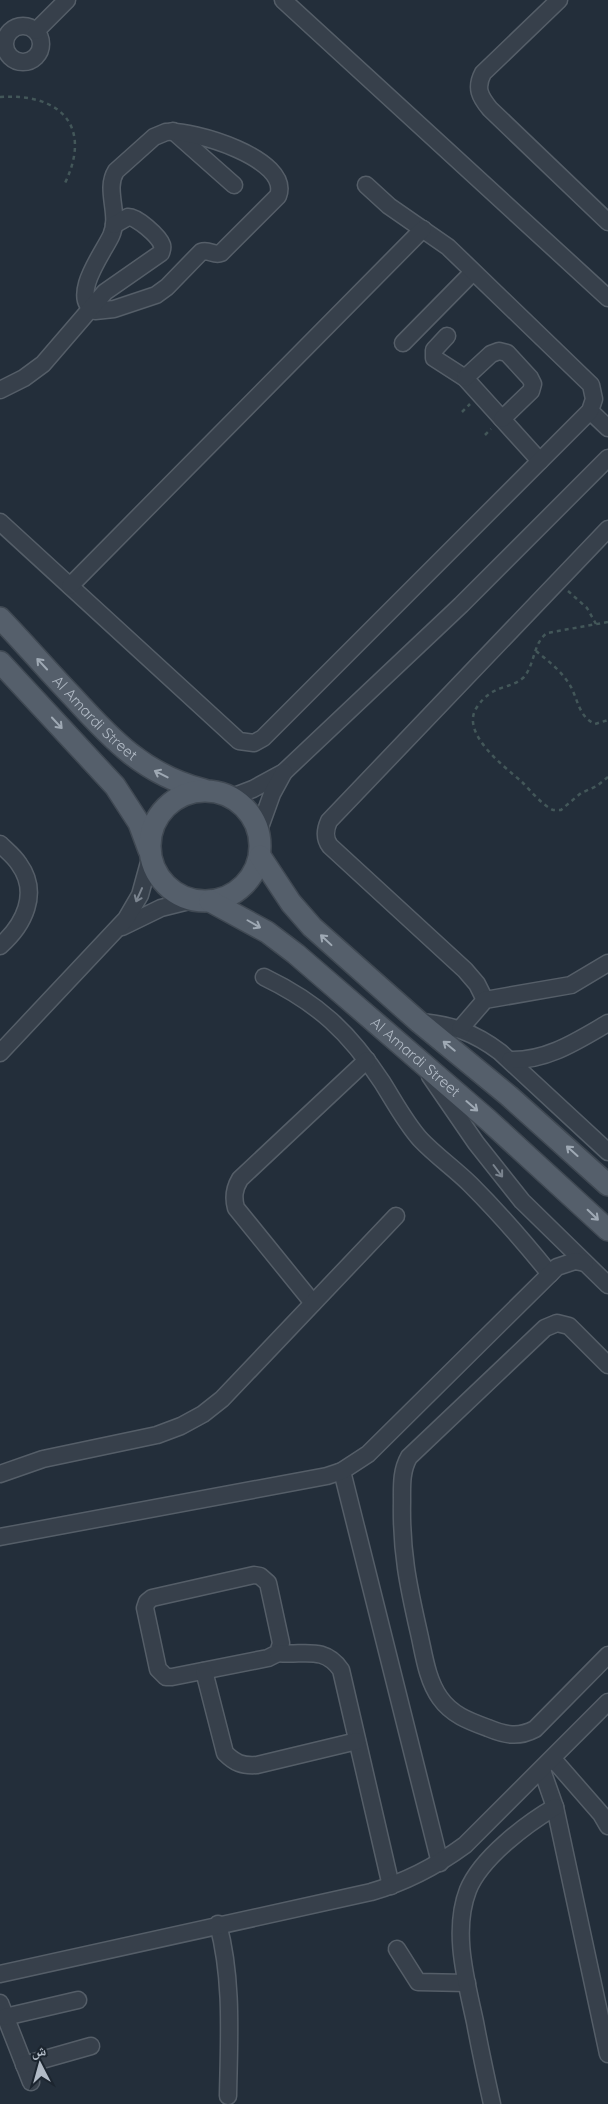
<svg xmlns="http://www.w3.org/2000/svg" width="608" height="2104" viewBox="0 0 608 2104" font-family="Quicksand,'Noto Naskh Arabic',sans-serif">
  <rect width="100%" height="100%" fill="#232e3a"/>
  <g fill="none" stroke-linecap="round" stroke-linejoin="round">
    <defs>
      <g id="minor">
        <polyline points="283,0 608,298"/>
        <path d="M559,0L483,73C475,88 480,97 490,109L608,222"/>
        <circle cx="23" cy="44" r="18"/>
        <polyline points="36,31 67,0"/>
        <polyline points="173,131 234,185"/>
        <path d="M166,132C192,129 292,159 278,196L221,253C214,256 209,249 201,252L167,287L156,295L114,309L95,311C69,297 103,253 111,236C121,215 104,190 116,171L154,137Z"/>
        <polyline points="447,336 434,350 434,358 465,378 540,461"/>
        <polyline points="403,343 473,272"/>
        <polyline points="465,378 491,354 499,351 507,353 530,378 533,384 531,391 502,419"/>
        <path d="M0,390L24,378L43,364L105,292L161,253C162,249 163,248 162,245C159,236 136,216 128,217L114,225"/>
        <polyline points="590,411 608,428"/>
        <polyline points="0,522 239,741 254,743 263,738 590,411 594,399 591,385 448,247 389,206 366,185"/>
        <polyline points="70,586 423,229"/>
        <polyline points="232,797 253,789 284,772 461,605 608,458"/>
        <polyline points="259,830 272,794 284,772"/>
        <path d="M0,844C6,850 14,856 19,864C40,893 24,925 0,946"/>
        <polyline points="122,927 161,908 193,900"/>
        <path d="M264,977C318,1003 349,1032 382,1082C394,1101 405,1122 420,1139C436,1156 455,1169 471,1185C499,1213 525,1243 550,1274"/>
        <path d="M485,1000L477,984L465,970L330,846C324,838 325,830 329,821L608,529"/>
        <path d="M419,1022C451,1024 475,1033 500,1052L608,1152"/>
        <polyline points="460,1029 485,1000 571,985 608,963"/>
        <polyline points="0,1053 126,919 140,895 151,855"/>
        <path d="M510,1060C547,1061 577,1041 608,1023"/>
        <polyline points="430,1076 476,1143 522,1201 608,1285"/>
        <path d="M313,1303L236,1208C233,1197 234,1189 240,1179L367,1060"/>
        <path d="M608,1365L569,1326L557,1323L545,1328L409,1457C401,1471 402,1486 402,1502C401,1551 408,1585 419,1633C424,1655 427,1680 440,1698C452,1715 469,1721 488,1728C505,1735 518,1738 535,1729L608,1655"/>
        <polyline points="342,1471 440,1863"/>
        <polyline points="0,1474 43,1459 157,1435 181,1426 203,1414 222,1399 396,1216"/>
        <polyline points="0,1537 327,1476 342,1471 368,1454 557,1267 575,1261 585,1263"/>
        <polygon points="254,1575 260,1576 268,1583 281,1643 278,1653 268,1658 172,1677 166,1677 158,1669 145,1608 147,1602 152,1598"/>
        <path d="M278,1653C303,1656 324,1645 341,1670L391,1886"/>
        <path d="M204,1671L225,1753C235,1763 242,1766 257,1765L357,1741"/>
        <polyline points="553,1759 601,1814 608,1826"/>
        <polyline points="542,1770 555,1807 608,2054"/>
        <path d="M218,1924C233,1980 229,2038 228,2096"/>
        <polyline points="397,1949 418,1982 467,1983"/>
        <path d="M0,1974L371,1892C406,1882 435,1867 465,1845L608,1702"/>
        <polyline points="0,2003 31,2082"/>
        <polyline points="5,2017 78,2000"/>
        <polyline points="24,2065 91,2046"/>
        <path d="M492,2104C486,2077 480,2049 475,2022C466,1980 452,1931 468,1890C481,1858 526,1824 555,1807"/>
      </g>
      <g id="major">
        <path id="s1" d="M0,618C25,644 48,671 73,697C112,740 145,775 204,790"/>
        <polyline points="0,662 115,786 139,823 149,850"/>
        <circle cx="205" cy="846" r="55"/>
        <polyline points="260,856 291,903 312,927 419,1022 509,1096 608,1185"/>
        <path id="s2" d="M210,901L267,932L296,954L487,1119L608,1230"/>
      </g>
    </defs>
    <use href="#minor" stroke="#555e68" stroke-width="19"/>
    <use href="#major" stroke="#404953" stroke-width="24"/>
    <g stroke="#435759" stroke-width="2.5" stroke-dasharray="4 4" stroke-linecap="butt">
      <path d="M0,97C59,93 93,125 65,183"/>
      <polyline points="462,412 470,404"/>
      <polyline points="485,435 491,429"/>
      <polyline points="568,591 587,608 596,624"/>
      <path d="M608,622L547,633C533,643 535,664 524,677C511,690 493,683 477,707C459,733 505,767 522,782C531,791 541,804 553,810H561L581,793L597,786L608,777"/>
      <path d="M536,651C547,660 559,669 568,682C578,696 577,716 595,724L608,720"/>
    </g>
    <use href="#minor" stroke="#37404b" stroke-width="16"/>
    <use href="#major" stroke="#555f6b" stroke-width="21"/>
  </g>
  <defs><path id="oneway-shaft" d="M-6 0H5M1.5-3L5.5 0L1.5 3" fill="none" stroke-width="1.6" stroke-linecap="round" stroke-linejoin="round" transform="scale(1.25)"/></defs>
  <g stroke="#9fa9b4">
    <use href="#oneway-shaft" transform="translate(42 664) rotate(-133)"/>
    <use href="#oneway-shaft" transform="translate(57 723) rotate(47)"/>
    <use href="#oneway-shaft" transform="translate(161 774) rotate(-153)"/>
    <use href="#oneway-shaft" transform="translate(254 924) rotate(30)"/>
    <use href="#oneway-shaft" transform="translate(326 940) rotate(-137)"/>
    <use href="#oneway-shaft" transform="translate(449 1046) rotate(-141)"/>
    <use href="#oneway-shaft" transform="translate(472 1106) rotate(41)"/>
    <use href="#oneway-shaft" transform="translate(572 1151) rotate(-138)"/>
    <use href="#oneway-shaft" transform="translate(593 1215) rotate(44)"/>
  </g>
  <g stroke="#7b848f">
    <use href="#oneway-shaft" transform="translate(139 895) rotate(114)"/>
    <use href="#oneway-shaft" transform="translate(498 1171) rotate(53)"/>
  </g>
  <g text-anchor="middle" stroke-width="4" stroke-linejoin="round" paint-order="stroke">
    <g font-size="15" fill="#b2bbc6" stroke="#1c252f">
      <text dy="5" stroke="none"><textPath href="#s1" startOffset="138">Al Amardi Street</textPath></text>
      <text dy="5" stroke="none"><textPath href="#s2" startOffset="259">Al Amardi Street</textPath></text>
    </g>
  </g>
  <g transform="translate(40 2064) rotate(354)" stroke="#1c252f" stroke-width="4" paint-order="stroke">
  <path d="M0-4L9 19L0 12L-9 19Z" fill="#b2bbc6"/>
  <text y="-8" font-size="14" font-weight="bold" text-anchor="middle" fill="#b2bbc6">ش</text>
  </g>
</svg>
